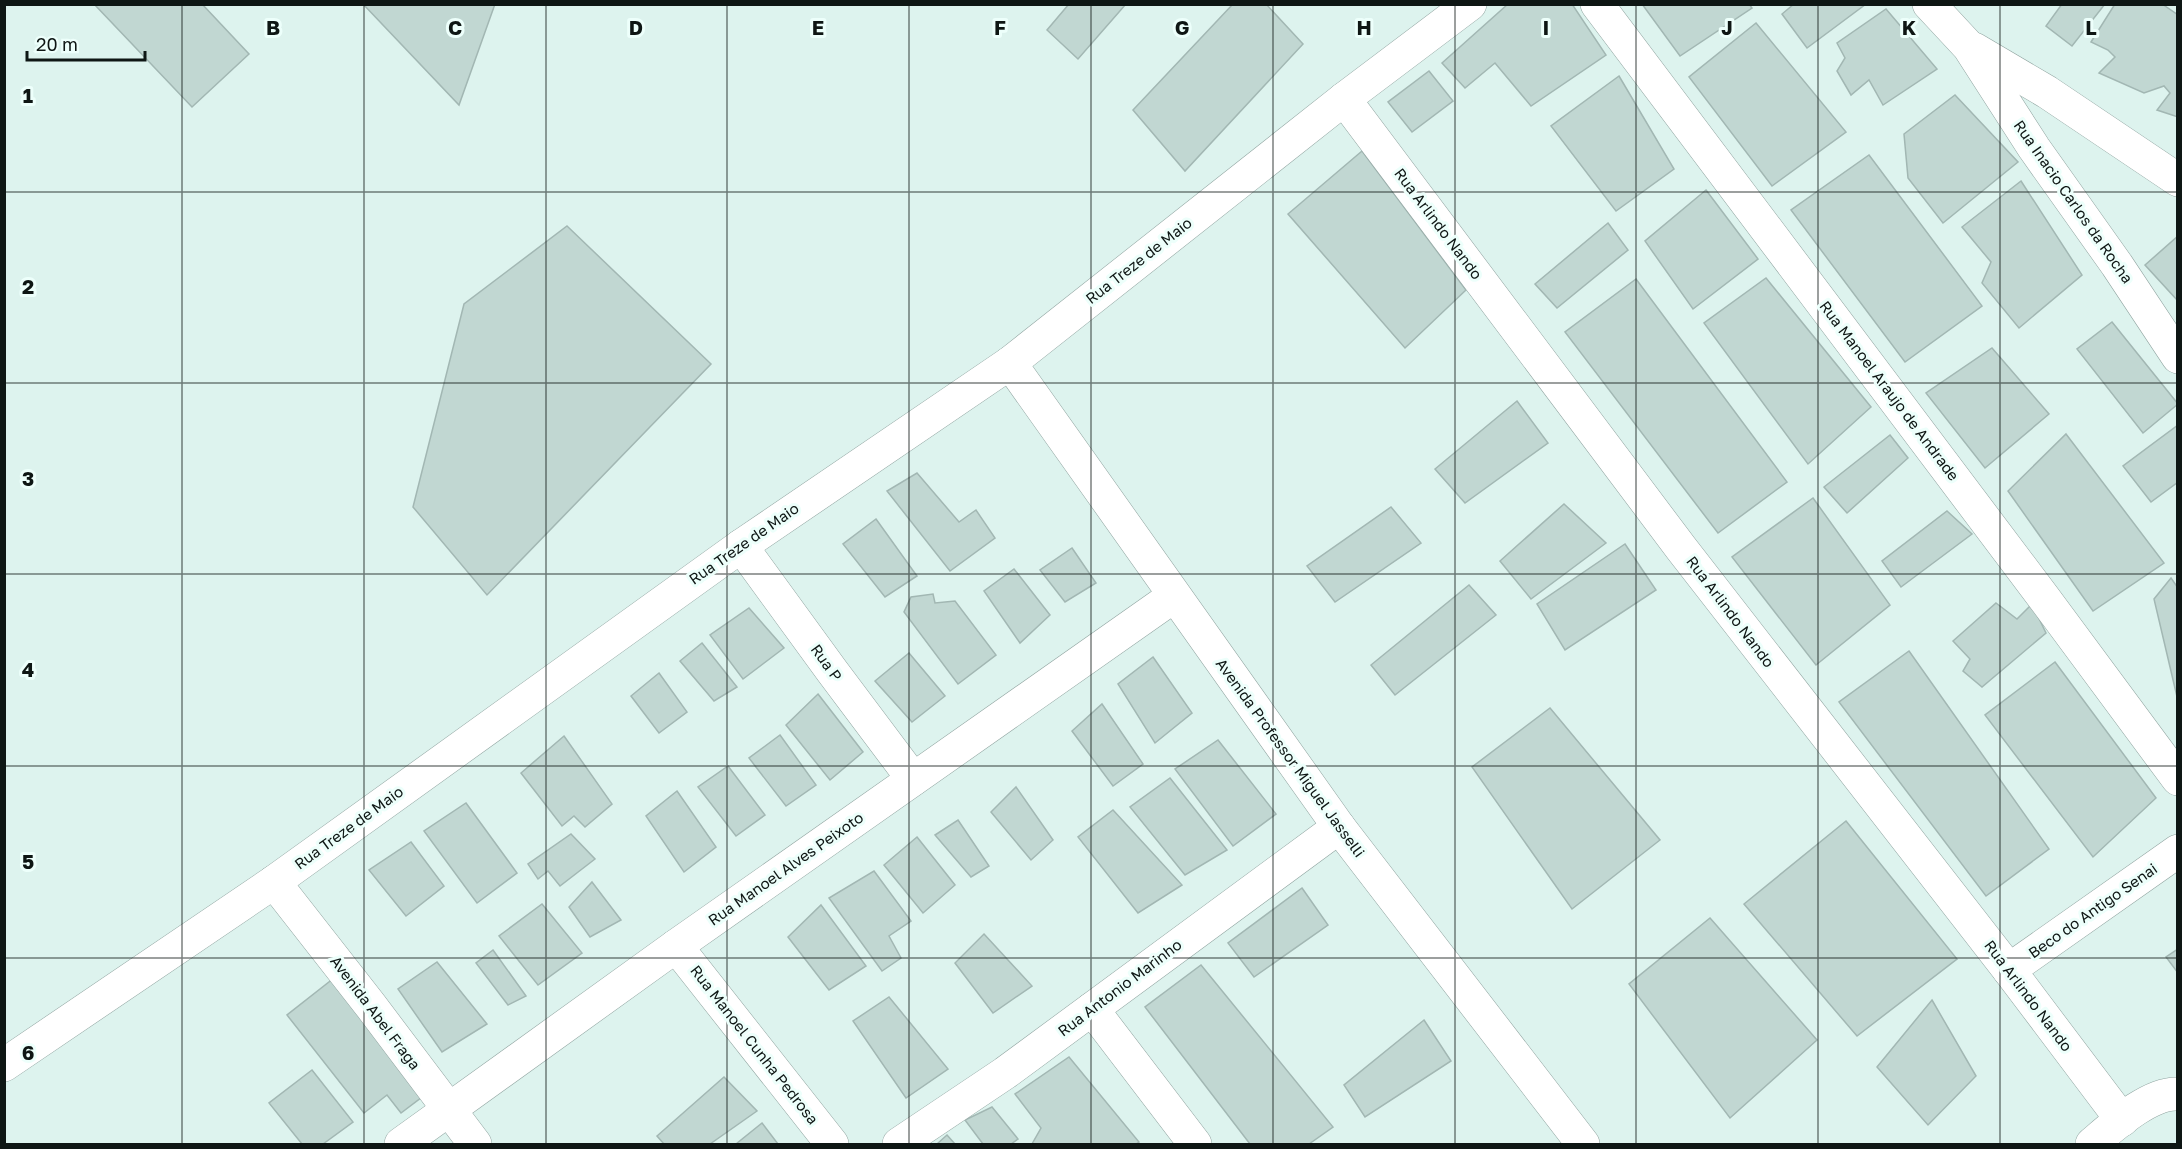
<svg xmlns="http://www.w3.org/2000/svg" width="2182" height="1149" viewBox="0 0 2182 1149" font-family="'Golos Text',sans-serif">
  <rect width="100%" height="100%" fill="#ddf3ee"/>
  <g fill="#c1d7d2" stroke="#a2b7b3" stroke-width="1.5">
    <polygon points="94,4 202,4 249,54 192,107"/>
    <polygon points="363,4 495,4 459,105"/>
    <polygon points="1069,4 1126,4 1078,59 1047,30"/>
    <polygon points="1233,4 1266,4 1303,44 1185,171 1133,110"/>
    <polygon points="1508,4 1572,4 1606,55 1531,106 1495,63 1465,88 1442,63"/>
    <polygon points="1642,4 1749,4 1752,8 1680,56"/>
    <polygon points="1794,4 1866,4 1807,48 1782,14"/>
    <polygon points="2062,4 2105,4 2072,46 2046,26"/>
    <polygon points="2115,4 2162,4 2178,15 2178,117 2157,110 2170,93 2164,86 2144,93 2099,73 2115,57 2108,50 2091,42"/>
    <polygon points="1886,9 1937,69 1883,105 1869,80 1851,95 1837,71 1845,58 1837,43"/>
    <polygon points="1756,23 1846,132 1772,186 1689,77"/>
    <polygon points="1429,71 1453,101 1412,132 1388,102"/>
    <polygon points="1619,76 1674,169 1616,211 1551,126"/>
    <polygon points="1955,95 2018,162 1943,223 1908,178 1904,134"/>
    <polygon points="1362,151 1466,290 1405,348 1288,214"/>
    <polygon points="1869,155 1982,306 1905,362 1791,210"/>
    <polygon points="2021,181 2082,275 2019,328 1982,283 1991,262 1962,227"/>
    <polygon points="1706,190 1758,259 1693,309 1645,241"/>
    <polygon points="1608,223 1628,250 1557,308 1535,284"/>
    <polygon points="567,226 711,364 487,595 413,507 464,304"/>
    <polygon points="2178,236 2178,301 2145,265"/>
    <polygon points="1766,278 1871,407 1808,464 1704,323"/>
    <polygon points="1636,279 1787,482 1718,533 1565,332"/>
    <polygon points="2112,322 2178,404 2143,433 2077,349"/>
    <polygon points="1992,348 2049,414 1985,468 1926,393"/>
    <polygon points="1517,401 1548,443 1465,503 1435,469"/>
    <polygon points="2178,425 2178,482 2151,502 2123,466"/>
    <polygon points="2066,434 2164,563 2093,611 2008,491"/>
    <polygon points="1890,435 1908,458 1847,513 1824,487"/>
    <polygon points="917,473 959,522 976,510 995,538 950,571 887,491"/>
    <polygon points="1813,498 1890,605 1816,665 1732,557"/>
    <polygon points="1564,504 1606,543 1531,599 1500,561"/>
    <polygon points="1391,507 1421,543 1335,602 1307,566"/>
    <polygon points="1947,511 1972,534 1901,587 1882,561"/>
    <polygon points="876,519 917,576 885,597 843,544"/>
    <polygon points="1625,544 1656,590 1565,650 1537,604"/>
    <polygon points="1072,548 1096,583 1065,602 1040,570"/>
    <polygon points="1014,569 1050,615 1020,643 984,591"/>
    <polygon points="2171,578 2178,588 2178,701 2154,599"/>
    <polygon points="1469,585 1496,615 1395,695 1371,665"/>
    <polygon points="933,594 935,603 955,601 996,655 958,684 904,612 911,597"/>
    <polygon points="1996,603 2017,619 2032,604 2046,633 1982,687 1963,671 1970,659 1953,641"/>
    <polygon points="749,608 784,648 743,679 710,635"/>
    <polygon points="702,643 737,687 714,701 680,661"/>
    <polygon points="1909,651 2049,849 1986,896 1839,702"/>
    <polygon points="909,653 945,696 912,722 875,681"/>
    <polygon points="1153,657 1192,713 1155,743 1118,684"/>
    <polygon points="2055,662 2156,798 2093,857 1985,715"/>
    <polygon points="659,673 687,712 659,733 631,696"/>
    <polygon points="818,694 863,752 830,780 786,725"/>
    <polygon points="1102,704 1143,764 1113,786 1072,731"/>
    <polygon points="1550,708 1660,840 1572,909 1472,767"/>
    <polygon points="780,735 816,785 786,806 749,758"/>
    <polygon points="564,736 612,804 585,827 574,816 562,826 521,773"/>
    <polygon points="1218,740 1276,814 1233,846 1175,769"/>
    <polygon points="728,766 765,815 736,836 698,787"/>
    <polygon points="1170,778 1227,850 1185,875 1130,807"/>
    <polygon points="1016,787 1053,840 1031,860 991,812"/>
    <polygon points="677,791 716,847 684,872 646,816"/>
    <polygon points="466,803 517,873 477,903 424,831"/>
    <polygon points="1113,810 1182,885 1138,913 1078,837"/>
    <polygon points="958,820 989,866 971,877 935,835"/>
    <polygon points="1846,821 1957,959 1857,1036 1744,904"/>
    <polygon points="571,834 595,859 560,886 548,871 538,879 528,864"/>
    <polygon points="917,837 955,885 923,913 884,865"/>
    <polygon points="411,842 444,886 406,916 369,870"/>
    <polygon points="874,871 911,921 889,936 901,958 882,971 829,898"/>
    <polygon points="592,882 621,920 590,937 569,907"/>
    <polygon points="1302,888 1328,925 1254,977 1228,943"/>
    <polygon points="542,904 582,953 538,985 499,936"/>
    <polygon points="821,905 866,966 829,990 788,937"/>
    <polygon points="1710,918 1817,1040 1730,1118 1629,984"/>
    <polygon points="984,934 1032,986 993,1013 955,963"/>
    <polygon points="2178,949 2178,973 2166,957"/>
    <polygon points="493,950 526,996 508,1005 476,963"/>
    <polygon points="437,962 487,1024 442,1052 398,989"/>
    <polygon points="1201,965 1333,1127 1309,1144 1250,1144 1145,1007"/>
    <polygon points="334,978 426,1094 401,1113 387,1095 364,1113 287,1015"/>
    <polygon points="889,997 948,1069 906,1098 853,1021"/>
    <polygon points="1932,1000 1976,1076 1928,1125 1877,1067"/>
    <polygon points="1424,1020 1451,1061 1365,1117 1344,1085"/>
    <polygon points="1069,1057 1139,1142 1136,1144 1032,1144 1041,1128 1015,1094"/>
    <polygon points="312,1070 353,1122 323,1144 302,1144 269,1103"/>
    <polygon points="724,1077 757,1111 710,1144 664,1144 657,1136"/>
    <polygon points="992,1107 1018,1139 1011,1144 983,1144 965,1120"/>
    <polygon points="762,1123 778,1144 736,1144"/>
    <polygon points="947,1135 955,1144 937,1144"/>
  </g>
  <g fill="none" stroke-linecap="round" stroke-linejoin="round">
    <defs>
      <g id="minor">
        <polyline points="1597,4 2044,598 2178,779"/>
        <polyline points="1929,4 1969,47 2034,148 2117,265 2178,357"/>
        <polyline points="1974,49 2047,92 2178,180"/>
        <polyline points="1344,99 1681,548 2009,970 2122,1120"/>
        <polyline points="741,546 832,671 913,779"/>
        <polyline points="274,882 371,1006 475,1144"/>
        <polyline points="676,946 832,1144"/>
        <polyline points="2009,970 2178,851"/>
        <polyline points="1092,1009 1195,1144"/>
        <polyline points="4,1065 274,882 741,546 1010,363"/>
        <polyline points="401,1144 676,946 1174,596"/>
        <polyline points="899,1144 1005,1073 1339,827"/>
        <path d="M2092,1144C2112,1127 2150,1092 2178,1094"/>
      </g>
      <polyline id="tertiary" points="1470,4 1344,99 1010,363 1339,827 1583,1144"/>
    </defs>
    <use href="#minor" stroke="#90a4a0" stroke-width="34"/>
    <use href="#tertiary" stroke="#90a4a0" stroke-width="34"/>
    <use href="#minor" stroke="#fff" stroke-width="33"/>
    <use href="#tertiary" stroke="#fff" stroke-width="33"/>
  </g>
  <path fill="none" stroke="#0e1614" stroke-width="1.5" stroke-opacity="0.55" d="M182,4V1144M364,4V1144M546,4V1144M727,4V1144M909,4V1144M1091,4V1144M1273,4V1144M1455,4V1144M1636,4V1144M1818,4V1144M2000,4V1144M4,192H2178M4,383H2178M4,574H2178M4,766H2178M4,958H2178"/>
  <g text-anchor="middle" stroke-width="6" stroke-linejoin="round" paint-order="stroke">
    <g font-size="15" fill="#0e1614" stroke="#edfffb">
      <text transform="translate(2073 202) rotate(55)" y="5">Rua Inacio Carlos da Rocha</text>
      <text transform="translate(1438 224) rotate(53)" y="5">Rua Arlindo Nando</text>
      <text transform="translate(1139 261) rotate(-38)" y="5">Rua Treze de Maio</text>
      <text transform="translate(1889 391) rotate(53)" y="5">Rua Manoel Araujo de Andrade</text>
      <text transform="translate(744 544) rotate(-35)" y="5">Rua Treze de Maio</text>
      <text transform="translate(1730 612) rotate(53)" y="5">Rua Arlindo Nando</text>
      <text transform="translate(826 663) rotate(54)" y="5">Rua P</text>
      <text transform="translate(1290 758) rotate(54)" y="5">Avenida Professor Miguel Jasselli</text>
      <text transform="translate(349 828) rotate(-36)" y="5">Rua Treze de Maio</text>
      <text transform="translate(786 869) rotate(-35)" y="5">Rua Manoel Alves Peixoto</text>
      <text transform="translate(2093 911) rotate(-35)" y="5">Beco do Antigo Senai</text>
      <text transform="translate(1120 988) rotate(-37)" y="5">Rua Antonio Marinho</text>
      <text transform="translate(2028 996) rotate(53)" y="5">Rua Arlindo Nando</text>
      <text transform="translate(375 1013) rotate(53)" y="5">Avenida Abel Fraga</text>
      <text transform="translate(754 1045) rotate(52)" y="5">Rua Manoel Cunha Pedrosa</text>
    </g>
  </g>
  <g font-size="20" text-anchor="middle" font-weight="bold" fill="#0e1614" stroke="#edfffb" stroke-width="6" stroke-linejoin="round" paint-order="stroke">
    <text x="273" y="35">B</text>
    <text x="455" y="35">C</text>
    <text x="636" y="35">D</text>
    <text x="818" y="35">E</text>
    <text x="1000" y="35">F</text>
    <text x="1182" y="35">G</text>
    <text x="1364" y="35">H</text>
    <text x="1546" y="35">I</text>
    <text x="1727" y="35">J</text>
    <text x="1909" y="35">K</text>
    <text x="2091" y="35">L</text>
    <text x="28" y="103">1</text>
    <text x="28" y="294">2</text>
    <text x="28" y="486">3</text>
    <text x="28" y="677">4</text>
    <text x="28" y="869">5</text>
    <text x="28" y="1060">6</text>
  </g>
  <rect width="2182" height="1149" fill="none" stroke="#0e1614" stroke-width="12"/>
  <path d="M27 51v9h118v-9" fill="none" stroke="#0e1614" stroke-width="3"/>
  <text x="36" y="51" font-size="18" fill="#0e1614" stroke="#edfffb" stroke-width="4.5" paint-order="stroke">20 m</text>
</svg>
